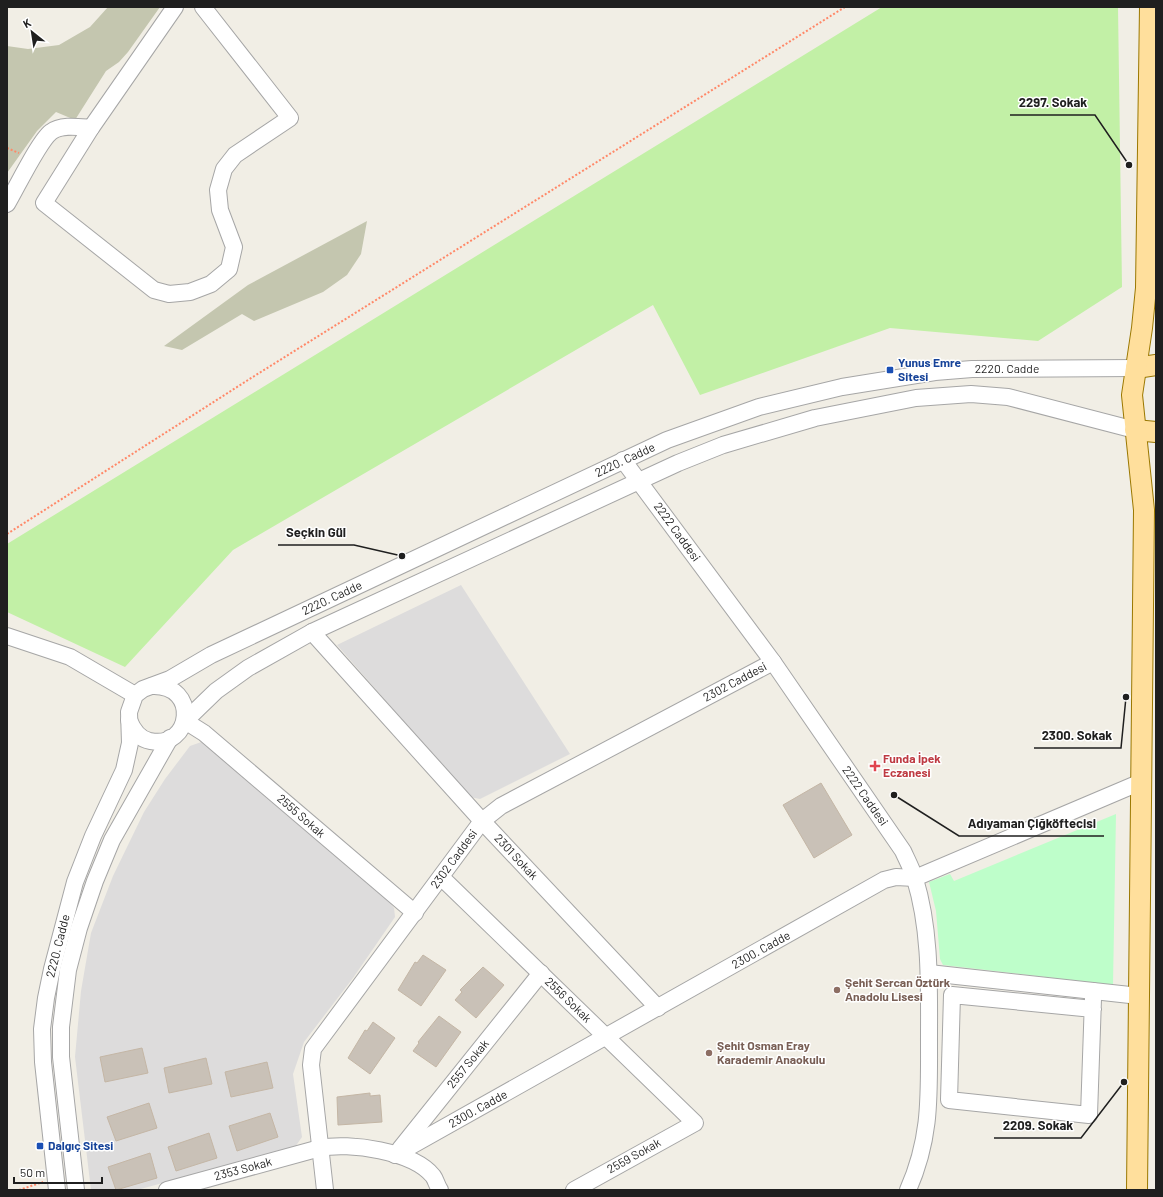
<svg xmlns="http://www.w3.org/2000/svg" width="1163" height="1197" viewBox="0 0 1163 1197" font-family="Barlow,sans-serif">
  <rect width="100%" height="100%" fill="#f1eee5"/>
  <g fill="#dddcdc">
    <polygon points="461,585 570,754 480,799 470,797 337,645"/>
    <polygon points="207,740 388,900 394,908 395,917 353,978 304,1042 293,1074 302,1137 295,1147 137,1190 91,1190 75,1057 81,991 91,933 113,876 144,812 165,779 190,746"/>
  </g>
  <g fill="#c4c6af">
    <polygon points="108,7 160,7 128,52 119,62 106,71 75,120 56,112 37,131 7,173 7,46 28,49 59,45 90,27"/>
    <polygon points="367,221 361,254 347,275 323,292 254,321 242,314 182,350 164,346 248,285"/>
  </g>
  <polygon fill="#c2f0a6" points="882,7 1118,7 1122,287 1038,341 890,328 700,395 653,305 233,550 125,667 7,612 7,544"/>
  <polygon fill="#befeca" points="1116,814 1113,985 943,965 940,959 936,911 929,882 950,874 954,881"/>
  <g fill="#c9c1b7" stroke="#c4b6a5">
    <polygon points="821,783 852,835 814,858 783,805"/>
    <polygon points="423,955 446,970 421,1006 398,990 415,962 417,963"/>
    <polygon points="483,967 504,985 476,1018 455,1000 462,992 460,990"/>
    <polygon points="439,1016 461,1032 436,1067 413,1051 419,1043 418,1042"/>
    <polygon points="373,1022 395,1038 370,1074 348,1058 365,1030 367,1031"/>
    <polygon points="142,1048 148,1073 105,1082 100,1057"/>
    <polygon points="206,1058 212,1084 169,1093 164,1068"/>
    <polygon points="267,1062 273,1088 231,1097 225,1072"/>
    <polygon points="370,1093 370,1096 380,1095 382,1122 338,1125 337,1097"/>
    <polygon points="149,1103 157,1128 116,1141 107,1117"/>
    <polygon points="270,1113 278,1137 237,1151 229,1126"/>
    <polygon points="209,1133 217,1158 176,1171 168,1147"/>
    <polygon points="150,1153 157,1178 116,1190 108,1167"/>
  </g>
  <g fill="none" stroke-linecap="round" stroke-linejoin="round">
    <defs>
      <g id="minor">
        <polyline points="175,7 91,128 44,203 154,290 169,294 190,292 211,284 229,269 234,247 220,210 218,190 224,169 235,155 290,118 203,7"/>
        <path d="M7,204C16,189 39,141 51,132C61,124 79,127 91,128"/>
        <path d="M623,460L773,662L903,851C907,860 912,869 915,879C931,931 929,987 929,1041C929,1097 931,1138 908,1190"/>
        <polyline points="312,632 482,821 658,1008"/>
        <polyline points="7,636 70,657 135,695"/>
        <path d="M129,720C133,730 139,739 150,741C192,750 200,684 152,686"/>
        <polyline points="185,721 216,691 248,668 312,632 678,463 723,445 815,418 916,398 971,394 1008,397 1135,430"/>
        <polyline points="185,721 204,733 415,913"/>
        <polyline points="441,877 695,1123 574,1190"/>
        <polyline points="929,973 1139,996"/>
        <polyline points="1093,1009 952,995 949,1100 1089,1115 1093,999 1093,991"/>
        <polyline points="400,1149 541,973"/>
        <polyline points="395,1155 884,880 896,877 915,878 1141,782"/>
        <polyline points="57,1190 43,1062 42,1029 46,998 52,969 75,882 93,836 124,770 130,743 129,712 135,695 143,689 170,679 211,655 667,440 759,407 842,387 935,372 972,369 1136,368"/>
        <polyline points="76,1190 61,1057 61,1027 68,970 79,928 95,881 112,840 170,738"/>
        <path d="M167,1190L320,1148C349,1142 413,1151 433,1176C436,1180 437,1186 440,1190"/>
        <polyline points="325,1190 311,1065 313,1049 482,821 501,806 773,662"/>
      </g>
      <g id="major">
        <polyline points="1136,368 1156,365"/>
        <polyline points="1135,430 1156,432"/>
        <polyline points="1137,1190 1144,510 1132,395 1142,328 1146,288 1150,7"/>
      </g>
    </defs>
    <use href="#minor" stroke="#a6a6a6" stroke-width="18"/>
    <use href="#major" stroke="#9b7800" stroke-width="22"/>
    <g stroke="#ff8868" stroke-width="2" stroke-dasharray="2 2" stroke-linecap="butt">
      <polyline points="7,148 19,153"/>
      <polyline points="7,534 248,380 845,7"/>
      <polyline points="19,1190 43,1182"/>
    </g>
    <use href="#minor" stroke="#fff" stroke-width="16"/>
    <use href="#major" stroke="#ffdf9c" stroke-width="20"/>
  </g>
  <g fill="#1a4fb4" stroke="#fff" stroke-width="1.5">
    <rect x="886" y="366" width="8" height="8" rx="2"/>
    <rect x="36" y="1142" width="8" height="8" rx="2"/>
  </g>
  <path fill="#e0444e" stroke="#fff" stroke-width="1.5" d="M873 760h4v4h4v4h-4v4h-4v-4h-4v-4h4z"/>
  <g fill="#8d6e63" stroke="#fff" stroke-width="1.5">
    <circle cx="837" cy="990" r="4"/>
    <circle cx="709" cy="1053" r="4"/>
  </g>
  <g text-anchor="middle" stroke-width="3" stroke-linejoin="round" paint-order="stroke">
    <g font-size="12" font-weight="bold" fill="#164399" stroke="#fff" text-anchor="start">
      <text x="898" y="367">Yunus Emre<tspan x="898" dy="14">Sitesi</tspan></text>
      <text x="48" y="1150">Dalgıç Sitesi</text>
    </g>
    <g font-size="12" fill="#1f1f1f" stroke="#fff">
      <text x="1007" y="373">2220. Cadde</text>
      <text transform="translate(625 460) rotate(-25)" y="4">2220. Cadde</text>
      <text transform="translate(677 532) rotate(54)" y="4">2222 Caddesi</text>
      <text transform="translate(332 598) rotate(-25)" y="4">2220. Cadde</text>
      <text transform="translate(735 682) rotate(-28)" y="4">2302 Caddesi</text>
      <text transform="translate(865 796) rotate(55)" y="4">2222 Caddesi</text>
      <text transform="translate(301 816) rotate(41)" y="4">2555 Sokak</text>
      <text transform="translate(516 857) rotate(47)" y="4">2301 Sokak</text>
      <text transform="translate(454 859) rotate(-54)" y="4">2302 Caddesi</text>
      <text transform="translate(58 946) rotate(-76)" y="4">2220. Cadde</text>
      <text transform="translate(761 950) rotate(-29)" y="4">2300. Cadde</text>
      <text transform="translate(568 1000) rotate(44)" y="4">2556 Sokak</text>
      <text transform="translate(468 1064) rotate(-51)" y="4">2557 Sokak</text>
      <text transform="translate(478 1109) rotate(-29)" y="4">2300. Cadde</text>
      <text transform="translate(634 1156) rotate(-29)" y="4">2559 Sokak</text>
      <text transform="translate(243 1169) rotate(-15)" y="4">2353 Sokak</text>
    </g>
    <g font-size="12" font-weight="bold" fill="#be3a42" stroke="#fff" text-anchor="start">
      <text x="883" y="763">Funda İpek<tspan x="883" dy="14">Eczanesi</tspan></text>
    </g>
    <g font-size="12" font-weight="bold" fill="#785e54" stroke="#fff" text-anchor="start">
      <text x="845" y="987">Şehit Sercan Öztürk<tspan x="845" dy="14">Anadolu Lisesi</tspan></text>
      <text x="717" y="1050">Şehit Osman Eray<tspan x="717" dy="14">Karademir Anaokulu</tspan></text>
    </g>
  </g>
  <path fill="none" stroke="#1f1f1f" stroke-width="1.5" d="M1129 165L1095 115H1010M402 556L354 545H278M1126 697L1121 748H1034M894 795L959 836H1104M1124 1082L1081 1138H994"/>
  <g fill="#1f1f1f" stroke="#fff" stroke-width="1.5">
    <circle cx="1129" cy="165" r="4"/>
    <circle cx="402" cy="556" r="4"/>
    <circle cx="1126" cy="697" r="4"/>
    <circle cx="894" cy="795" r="4"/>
    <circle cx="1124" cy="1082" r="4"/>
  </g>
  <g font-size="13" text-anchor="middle" font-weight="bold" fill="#1f1f1f" stroke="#fff" stroke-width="3" stroke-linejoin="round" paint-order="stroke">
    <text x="1053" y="107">2297. Sokak</text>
    <text x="316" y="537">Seçkin Gül</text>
    <text x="1077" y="740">2300. Sokak</text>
    <text x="1032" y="828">Adıyaman Çiğköftecisi</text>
    <text x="1038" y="1130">2209. Sokak</text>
  </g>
  <rect width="1163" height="1197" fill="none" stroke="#1f1f1f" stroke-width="16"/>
  <g transform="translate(32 32) rotate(330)" stroke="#ffffff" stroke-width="3" paint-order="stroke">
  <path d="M0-3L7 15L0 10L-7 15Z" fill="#1f1f1f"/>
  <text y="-6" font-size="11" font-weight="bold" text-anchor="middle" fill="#1f1f1f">K</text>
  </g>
  <path d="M14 1177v6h88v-6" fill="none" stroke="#1f1f1f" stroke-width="2"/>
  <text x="20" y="1177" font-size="12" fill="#1f1f1f" stroke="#ffffff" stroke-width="3" paint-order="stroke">50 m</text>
</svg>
